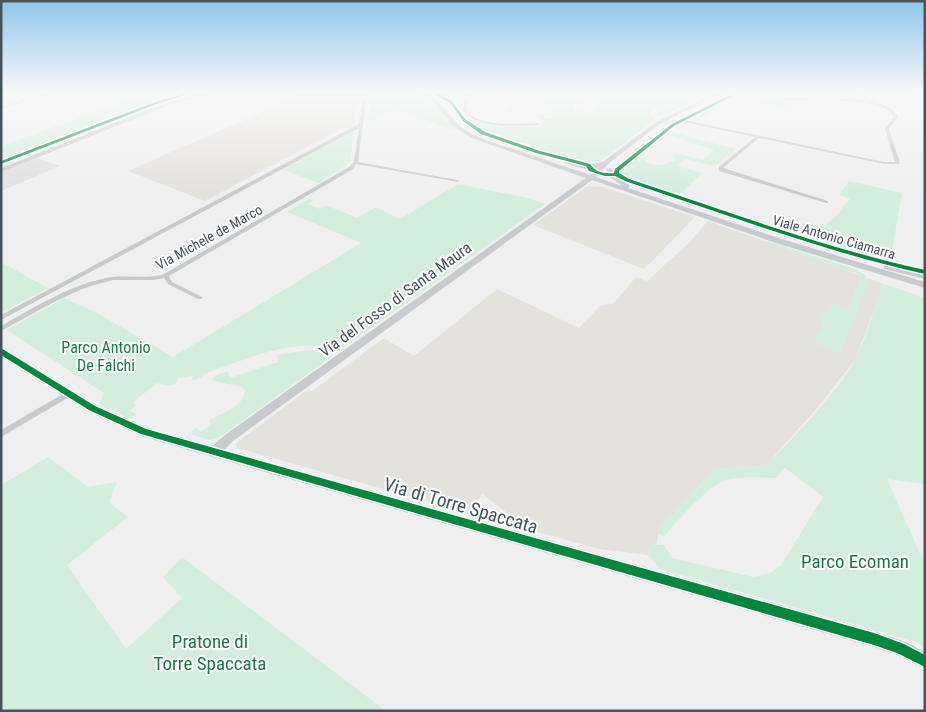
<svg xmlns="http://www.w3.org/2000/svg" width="926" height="712" viewBox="0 0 926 712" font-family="'Roboto Condensed',sans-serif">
  <rect width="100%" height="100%" fill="#f0efef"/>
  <g fill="#e4e2dd">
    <polygon points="306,93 359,93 354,126 350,128 342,128 205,201 128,171"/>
    <polygon points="588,186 602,187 695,217 644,269 533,225"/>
    <polygon points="708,221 884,284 855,360 812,414 765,466 714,469 659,530 657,544 650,544 648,555 599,549 512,525 514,518 482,494 475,506 477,509 476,513 472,514 237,448 235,444 309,389 312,391 384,338 414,356 497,289 579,328 600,306 614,303 636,277 647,281 689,243"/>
  </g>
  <polygon fill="#e2e0e1" points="36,158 60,166 1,191 1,172"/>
  <g fill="#d4eedd">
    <polygon points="150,93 187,93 157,101 117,117 99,111"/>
    <path d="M371,93C392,93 418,88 435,105C443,113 449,124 458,132L395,109L371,121L368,120Z"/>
    <path d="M522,93H572L575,111L588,112L596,109L597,103L577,104L576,95L601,97L608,99L614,97L625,98L636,93H684L683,94L699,99L664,115H656L655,113L661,110L655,108L649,115L655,118L654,121L599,161L584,164L493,136L474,127L461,114C483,131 515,126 542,127V120L536,115H545V119H552L551,105L523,101Z"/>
    <path d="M738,93C753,93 777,87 785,101L805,103L812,106H798L794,108L795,110C779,110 752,101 735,97L696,122L688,119Z"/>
    <polygon points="93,113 111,119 1,162 1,146"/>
    <polygon points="354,131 350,162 343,163 349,163 319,183 283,170"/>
    <path d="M668,131L736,149L715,166L685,159L678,166L702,173L677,197L625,178L619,174V170L638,155C642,157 644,160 648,163C657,167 669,164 677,159L672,157L674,153L703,160L714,150L664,134Z"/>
    <polygon points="849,181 902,193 890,263 796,236 804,222 823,228 843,209 841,208 850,199 839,195"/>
    <path d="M458,184L528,198L545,204L340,350C295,337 255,356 212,371C204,373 200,380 192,381L193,376L178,378L176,384L168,386L157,383L132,403L136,405L130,411L137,414L129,419L109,408L106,409L99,405L104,393L7,330L64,298L97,313L173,357L361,243L287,212L310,199L314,200L308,204L320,209L326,205L357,218L376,207L400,219Z"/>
    <polygon points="767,241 855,269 865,275 868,283 840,355 824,346 822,348 813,338 821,330 823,325 817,316 821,313 827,315 832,303 848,309 861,275 765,243"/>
    <polygon points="1,262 48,288 1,313"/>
    <path d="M884,284L925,298V484L887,479L925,565V649L916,642L660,569L648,555L650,544L664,545L672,558L754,577L770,573L781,565L823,497L785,468L776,478C759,478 737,475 721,482C706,489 674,524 664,537L659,534V530L714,469L765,466C793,438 837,394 855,360C867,336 874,308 884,284Z"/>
    <path d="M307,350L326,352L331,357L220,437L210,440L192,435L191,431L197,427L200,431L211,425L209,420C222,413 244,407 245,390L242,387L215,381L213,379L214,376L228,371L230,378L278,362L276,355Z"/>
    <polygon points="48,457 88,487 117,482 109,502 128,517 67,565 126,649 182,598 163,577 182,557 386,711 1,711 1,485"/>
  </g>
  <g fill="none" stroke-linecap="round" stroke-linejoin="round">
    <defs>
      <polygon id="highway" points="915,93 925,94 925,98"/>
    </defs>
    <use href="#highway" stroke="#b5babe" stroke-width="3"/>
    <g fill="#c7cacb" fill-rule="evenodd">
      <polygon points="50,93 54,93 1,109 1,107"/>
      <path d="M364,93H367L358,162L457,180L459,181V182L356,164L353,169L169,276L170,279L172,282L202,297L203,298L202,299H198L168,284L164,278L153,280H113L94,285L80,290L54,302L1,331V326C35,307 68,286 106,278C125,274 145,280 164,274L349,167L354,162L359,128L1,320V315L359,124Z"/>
      <path d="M465,93H468L467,112C482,127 518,124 538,123L540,124L538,125C516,126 479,129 463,112Z"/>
      <polygon points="855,93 859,93 876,101 873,102"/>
      <path d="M785,98C812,99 868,95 890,108C893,110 896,114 898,117L889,129L900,163L898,164H884L759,138L723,168L828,201V203H826L719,171V167L755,137L689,123L672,122L670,121L672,120L689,121L884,162H895L885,129L894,117C892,115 891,113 889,111C870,96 809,102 784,100Z"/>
      <polygon points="509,110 513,111 509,112"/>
      <polygon points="68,391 71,392 72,394 71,396 1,437 1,430"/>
    </g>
    <g fill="#c8cbce" fill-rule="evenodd">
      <polygon points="206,93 212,93 172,104 1,172 1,168 168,102"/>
      <path d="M416,93C440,93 449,120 467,131C482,140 500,145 517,150C542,159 566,167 591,175L599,167L585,169L563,163L566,161L585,165L603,162L656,122L716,93H721L660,124L609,163L596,177L622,186L610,177L606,169L611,168L615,175L629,185L630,186L628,188L785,240L925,282V288L779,244L592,180L233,441L224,450L874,631L906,642L925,652V669L897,655L874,647L144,437L88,411L1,356V348L96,405L147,428L212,446L225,435L586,178L471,138L452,125L434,103Z"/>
      <polygon points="884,265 887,265 925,273 925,279 884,269"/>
    </g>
    <use href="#highway" fill="#babfc3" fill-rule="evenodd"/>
    <defs>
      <g id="cycleway">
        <polygon points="187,93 191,93 157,104 1,164 1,161 155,102"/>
        <path d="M433,93H437L452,101L465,119L485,132L540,151L590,164C595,172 604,174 614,173L615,169L672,124L734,93H738L737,94L674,126L619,171V173L629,179C727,211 824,248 925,270V274C822,251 725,214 625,181L615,176H605L589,171L586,166L536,153L481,134L463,121L450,103Z"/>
        <polygon points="1,348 95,406 146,429 874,633 904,644 925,655 925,667 897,653 874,645 141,434 89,410 1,355"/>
      </g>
    </defs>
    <use href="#cycleway" stroke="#fff" stroke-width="3"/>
    <use href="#cycleway" fill="#00873e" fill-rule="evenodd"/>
  </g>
  <linearGradient id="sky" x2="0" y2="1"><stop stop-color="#8fc6e9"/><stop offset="0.48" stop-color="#f8f8f8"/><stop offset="1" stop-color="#f8f8f8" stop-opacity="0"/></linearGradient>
  <rect width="926" height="192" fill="url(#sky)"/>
  <g text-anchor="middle" stroke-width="4" stroke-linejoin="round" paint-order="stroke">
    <g font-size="14" fill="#47535b" stroke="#fff">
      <text transform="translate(209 237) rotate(-29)" y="5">Via Michele de Marco</text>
      <text transform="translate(834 237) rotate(16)" y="5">Viale Antonio Ciamarra</text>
    </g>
    <g font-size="16" fill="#47535b" stroke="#fff">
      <text transform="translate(395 299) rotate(-36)" y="6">Via del Fosso di Santa Maura</text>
    </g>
    <g font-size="16" fill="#1b7a44" stroke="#fff">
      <text x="106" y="353">Parco Antonio<tspan x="106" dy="18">De Falchi</tspan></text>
    </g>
    <g font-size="19" fill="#47535b" stroke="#fff">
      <text transform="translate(461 505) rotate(16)" y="7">Via di Torre Spaccata</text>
    </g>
    <g font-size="19" fill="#1b7a44" stroke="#fff">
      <text x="855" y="568">Parco Ecoman</text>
      <text x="210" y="648">Pratone di<tspan x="210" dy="22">Torre Spaccata</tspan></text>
    </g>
  </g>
  <rect width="926" height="712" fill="none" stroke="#47535b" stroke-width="5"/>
</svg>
